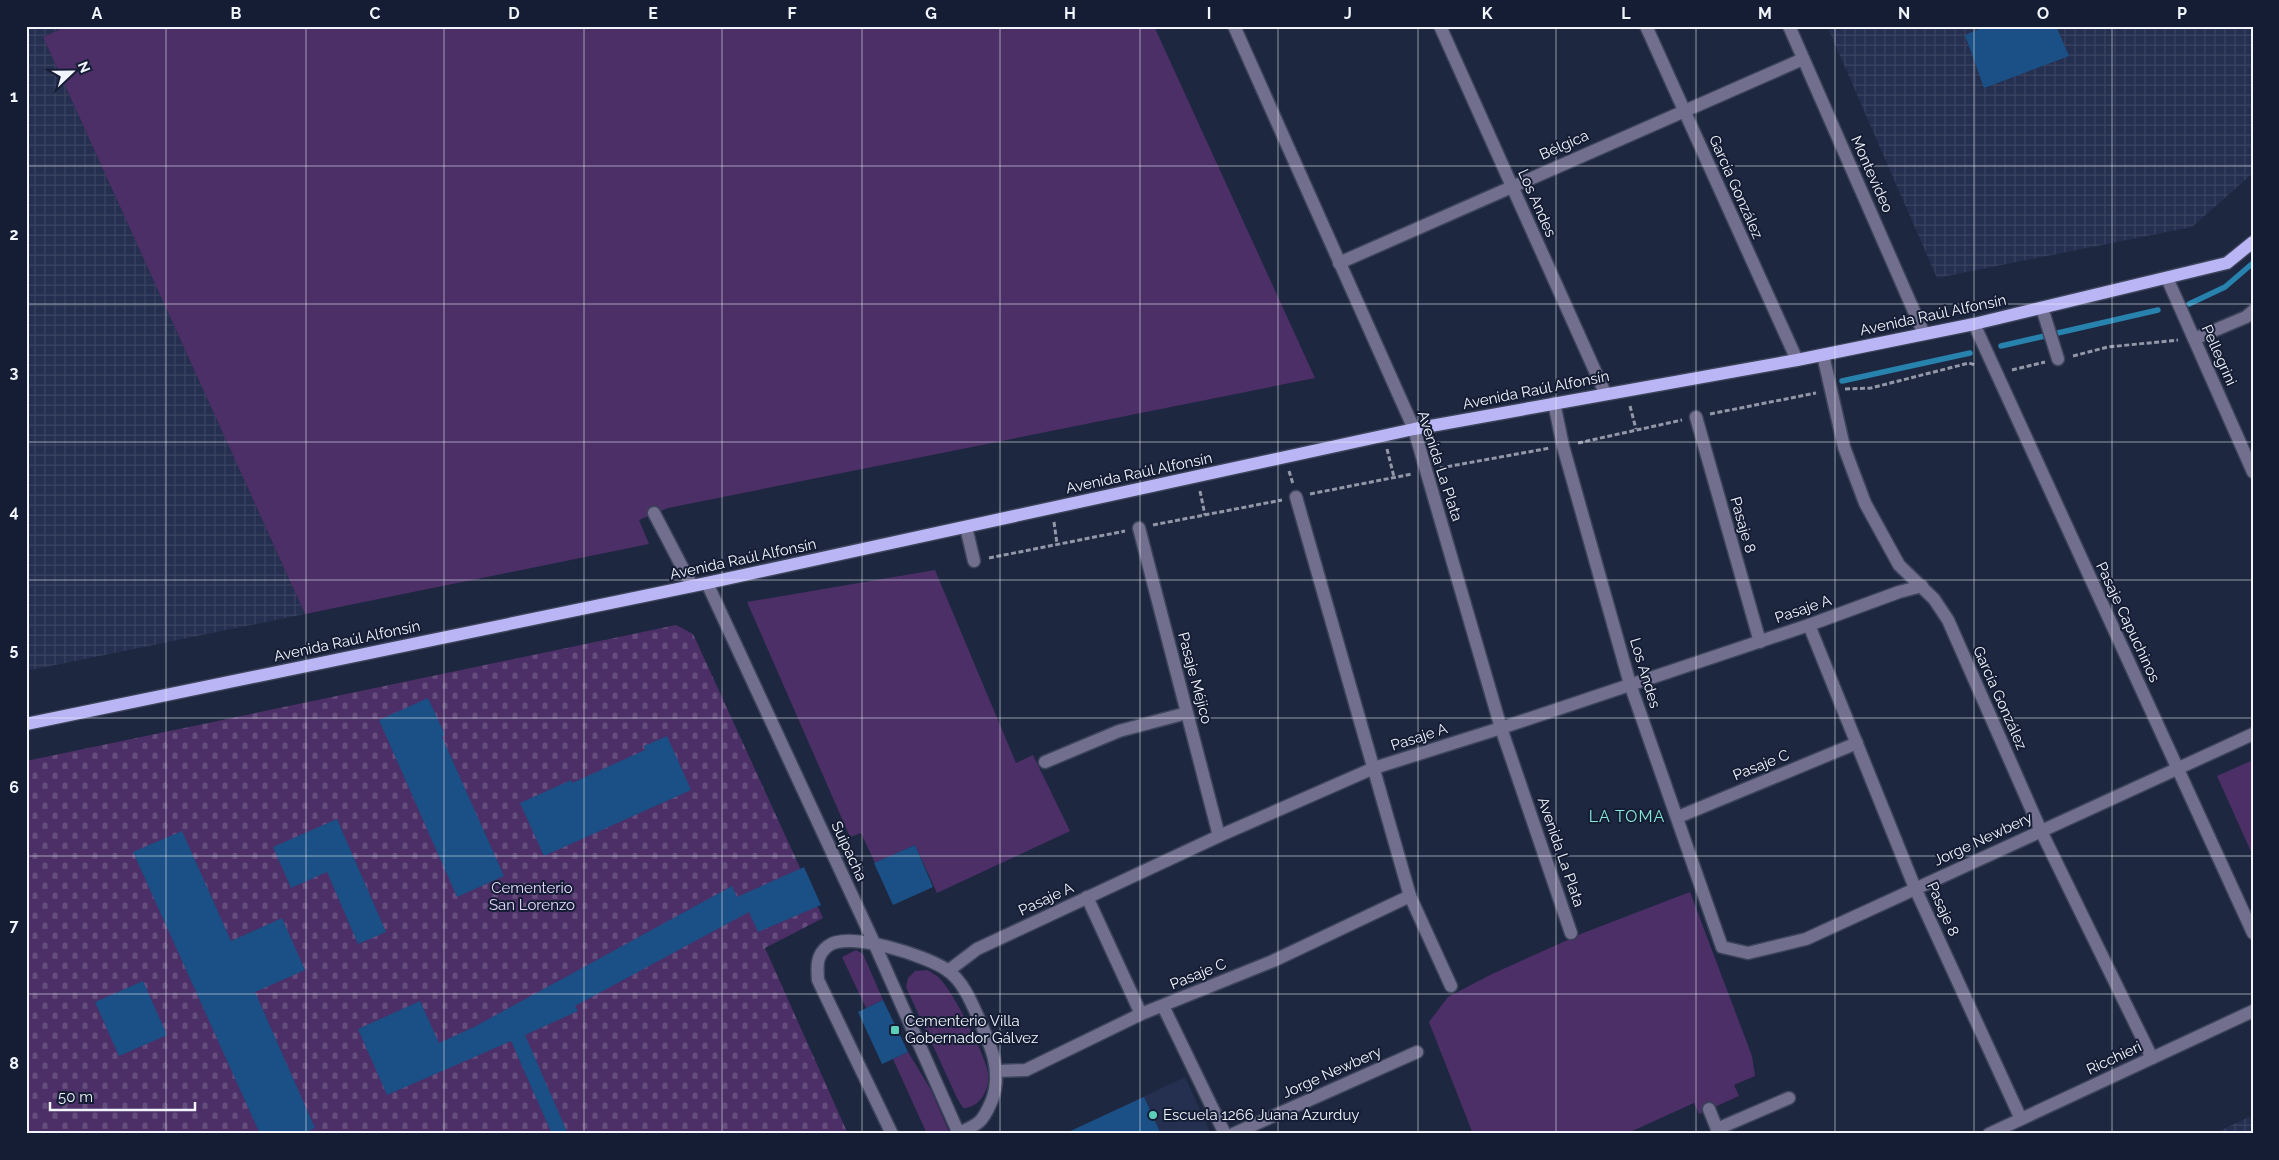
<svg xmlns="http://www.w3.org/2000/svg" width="2279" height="1160" viewBox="0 0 2279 1160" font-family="Raleway,sans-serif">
  <defs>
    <pattern id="industrial-grid" width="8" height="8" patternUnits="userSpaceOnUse" patternTransform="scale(1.25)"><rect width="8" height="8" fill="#252f4f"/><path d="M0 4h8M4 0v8" fill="none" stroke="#3a4460"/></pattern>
    <pattern id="cemetery-stones" width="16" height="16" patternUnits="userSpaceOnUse" patternTransform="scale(1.25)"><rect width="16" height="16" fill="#4b2f66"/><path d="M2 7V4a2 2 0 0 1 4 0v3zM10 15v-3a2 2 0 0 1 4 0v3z" fill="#654e7d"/></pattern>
  </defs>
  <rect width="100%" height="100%" fill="#1e2740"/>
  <polygon fill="#252f4f" points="1185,1077 1211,1134 1064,1134"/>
  <g fill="url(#industrial-grid)">
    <polygon points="26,26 67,26 43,37 305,614 26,671"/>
    <polygon points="1827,26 2253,26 2253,173 2192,227 1937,278"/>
    <polygon points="2253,1115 2253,1134 2213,1134"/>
  </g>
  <g fill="#4b2f66">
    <polygon points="67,26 1154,26 1315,378 668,508 639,520 649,544 305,614 43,37"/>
    <polygon points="935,570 1016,763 1033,755 1070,831 937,893 915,845 875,863 861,833 850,837 747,602"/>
    <polygon points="2253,760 2253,856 2217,776"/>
    <polygon points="1690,892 1752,1056 1755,1076 1734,1085 1739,1096 1699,1114 1694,1103 1630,1132 1630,1134 1473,1134 1429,1022 1448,997 1492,974 1583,933"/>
    <polygon points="856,950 863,954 883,1000 866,1008 842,957"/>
    <path d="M927,970C932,973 937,975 940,979C954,993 981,1048 987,1068C992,1085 982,1108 963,1108L957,1098L906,987L908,978L915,971Z"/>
    <polygon points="908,1052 931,1090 950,1134 927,1134 893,1059"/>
  </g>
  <polygon fill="url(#cemetery-stones)" points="676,625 693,634 823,918 765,948 848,1134 26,1134 26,761"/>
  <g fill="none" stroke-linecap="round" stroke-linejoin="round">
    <g stroke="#2782ad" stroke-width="5.5">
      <polyline points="2189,304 2225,287 2253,263"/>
      <polyline points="2001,346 2158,310"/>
      <polyline points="1842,381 1970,353"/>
    </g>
  </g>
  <g fill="#1a5085">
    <polygon points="1986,26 2056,26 2069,56 1984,88 1965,35"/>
    <polygon points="428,698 445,735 442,737 504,876 457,897 379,720"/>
    <polygon points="667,736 691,790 544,856 520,803 571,780 572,783 645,750 644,746"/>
    <polygon points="337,819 386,932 358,944 327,872 291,888 273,847"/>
    <polygon points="182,831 231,941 282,918 305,970 255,992 315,1128 302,1134 260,1134 133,852"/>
    <polygon points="915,845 933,887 893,905 874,863"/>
    <polygon points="804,867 821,905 758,932 749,912 575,1006 578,1011 525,1035 568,1134 552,1134 511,1041 387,1095 358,1029 420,1001 439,1043 474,1027 732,886 737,897"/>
    <polygon points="143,981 167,1035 119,1056 95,1002"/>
    <polygon points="883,1000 908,1052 882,1064 858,1012"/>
    <polygon points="1144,1097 1161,1134 1064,1134"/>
  </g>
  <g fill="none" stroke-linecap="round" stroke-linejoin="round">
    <defs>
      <g id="minor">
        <polyline points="1234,26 1414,429 1501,728 1571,933"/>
        <polyline points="1440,26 1605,393"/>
        <polyline points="1646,26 1797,360"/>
        <polyline points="1789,26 1924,334"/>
        <polyline points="1339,263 1803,59"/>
        <polyline points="2167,278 2253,472"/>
        <polyline points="2042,308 2058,359"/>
        <polyline points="1974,324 2253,933"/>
        <polyline points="2194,339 2246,317 2253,311"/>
        <polyline points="1823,355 1844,447 1865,503 1899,565 1934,599 1948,620 2041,831 2152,1058"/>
        <polyline points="1554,403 1563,446 1630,684 1722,947 1748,953 1806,939 2253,734"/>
        <polyline points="1696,417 1760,642"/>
        <polyline points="1296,497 1410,896 1451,986"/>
        <polyline points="654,513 692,586"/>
        <polyline points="966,527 974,561"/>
        <polyline points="1139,528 1219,836"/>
        <polyline points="707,583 875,945 959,1134"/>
        <polyline points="1809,625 1915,888 2021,1119"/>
        <polyline points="1045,762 1119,731 1187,713"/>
        <polyline points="1678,817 1857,743"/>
        <polyline points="1087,897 1141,1014"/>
        <polyline points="948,971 977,949 1219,836 1374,768 1501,728 1809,625 1899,592 1922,586"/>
        <polyline points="1163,1006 1225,1134"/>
        <polyline points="997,1071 1026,1070 1141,1014 1273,961 1410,896"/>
        <polyline points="1709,1109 1719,1134"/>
        <polyline points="1717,1129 1789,1098"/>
        <path d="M892,1134L818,980C817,967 816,955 828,946C848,930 927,956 947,970C962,980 971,1001 978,1017C990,1044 1003,1070 992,1100C989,1107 985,1117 979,1122C973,1127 965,1130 959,1133"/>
        <polyline points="1233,1134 1417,1052"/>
        <polyline points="1989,1134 2253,1011"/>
      </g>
      <polyline id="major" points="26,724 707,583 1414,429 1797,360 1974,324 2227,263 2253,242"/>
    </defs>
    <use href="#minor" stroke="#3c445a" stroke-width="15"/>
    <use href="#major" stroke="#3c445a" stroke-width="15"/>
    <g stroke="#9298a7" stroke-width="3" stroke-dasharray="5 2.5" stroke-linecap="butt">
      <polyline points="2073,356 2108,347 2178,340"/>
      <polyline points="2012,370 2045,362"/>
      <polyline points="1845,389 1871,388 1969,363 1975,365"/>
      <polyline points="1630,406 1636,429"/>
      <polyline points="1710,414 1816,393"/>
      <polyline points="1578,443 1682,420"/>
      <polyline points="1387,449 1394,477"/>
      <polyline points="1440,468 1550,448"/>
      <polyline points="1289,471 1293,484"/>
      <polyline points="1200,491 1205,515"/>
      <polyline points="1310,494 1412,474"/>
      <polyline points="1054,522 1057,544"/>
      <polyline points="1153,525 1282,500"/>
      <polyline points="989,558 1125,531"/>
    </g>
    <use href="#minor" stroke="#716f8d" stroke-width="12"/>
    <use href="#major" stroke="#bab5f5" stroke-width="12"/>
  </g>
  <path fill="none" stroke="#f2f5fc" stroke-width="1" stroke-opacity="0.55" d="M166,26V1134M306,26V1134M444,26V1134M584,26V1134M722,26V1134M862,26V1134M1000,26V1134M1140,26V1134M1278,26V1134M1418,26V1134M1556,26V1134M1696,26V1134M1835,26V1134M1974,26V1134M2112,26V1134M26,166H2253M26,304H2253M26,442H2253M26,580H2253M26,718H2253M26,856H2253M26,994H2253"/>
  <g fill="#5dceb9" stroke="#151d35" stroke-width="2">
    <rect x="890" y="1025" width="10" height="10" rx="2.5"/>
    <circle cx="1153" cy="1115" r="5"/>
  </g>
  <g text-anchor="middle" stroke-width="4" stroke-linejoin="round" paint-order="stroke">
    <g font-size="15" fill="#f2f5fc" stroke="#151d35">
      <text transform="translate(1564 145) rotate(-24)" y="5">Bélgica</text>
      <text transform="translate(1872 174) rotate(66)" y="5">Montevideo</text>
      <text transform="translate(1736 187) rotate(66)" y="5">García González</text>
      <text transform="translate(1537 203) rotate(66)" y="5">Los Andes</text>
      <text transform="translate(1933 315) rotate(-12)" y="5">Avenida Raúl Alfonsín</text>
      <text transform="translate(2219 355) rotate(66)" y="5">Pellegrini</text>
      <text transform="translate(1536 390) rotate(-11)" y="5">Avenida Raúl Alfonsín</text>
      <text transform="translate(1440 466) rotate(72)" y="5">Avenida La Plata</text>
      <text transform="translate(1139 473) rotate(-12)" y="5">Avenida Raúl Alfonsín</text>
      <text transform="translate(1743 525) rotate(74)" y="5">Pasaje 8</text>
      <text transform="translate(743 559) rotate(-12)" y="5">Avenida Raúl Alfonsín</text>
      <text transform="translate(1803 609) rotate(-19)" y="5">Pasaje A</text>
      <text transform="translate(2128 622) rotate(65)" y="5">Pasaje Capuchinos</text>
      <text transform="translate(347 641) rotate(-12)" y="5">Avenida Raúl Alfonsín</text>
      <text transform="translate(1645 673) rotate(73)" y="5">Los Andes</text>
      <text transform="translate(1195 678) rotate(75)" y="5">Pasaje Méjico</text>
      <text transform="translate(2000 698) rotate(66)" y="5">García González</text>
      <text transform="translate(1419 737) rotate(-18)" y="5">Pasaje A</text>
      <text transform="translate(1761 765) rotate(-22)" y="5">Pasaje C</text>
      <text transform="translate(1983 839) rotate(-25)" y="5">Jorge Newbery</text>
      <text transform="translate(849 851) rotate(65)" y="5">Suipacha</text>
      <text transform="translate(1561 852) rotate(71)" y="5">Avenida La Plata</text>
      <text transform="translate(1046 899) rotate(-25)" y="5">Pasaje A</text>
      <text transform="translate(1943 909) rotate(66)" y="5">Pasaje 8</text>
      <text transform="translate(1198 974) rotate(-22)" y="5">Pasaje C</text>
      <text transform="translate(2114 1058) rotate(-25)" y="5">Ricchieri</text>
      <text transform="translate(1332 1072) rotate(-24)" y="5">Jorge Newbery</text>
    </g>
    <g font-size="15" fill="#e8d7fd" stroke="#151d35">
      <text x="532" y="893">Cementerio<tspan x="532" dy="17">San Lorenzo</tspan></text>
    </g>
    <g font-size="15" fill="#f2f5fc" stroke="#151d35" text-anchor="start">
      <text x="905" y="1026">Cementerio Villa<tspan x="905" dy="17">Gobernador Gálvez</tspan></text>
      <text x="1163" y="1120">Escuela 1266 Juana Azurduy</text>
    </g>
    <g font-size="16" letter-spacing="1" fill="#85ead5" stroke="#151d35">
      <text x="1627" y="822">LA TOMA</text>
    </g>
  </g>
  <rect width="2279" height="1160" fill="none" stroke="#151d35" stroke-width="55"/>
  <g transform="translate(72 72) rotate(68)" stroke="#151d35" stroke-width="4" paint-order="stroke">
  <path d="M0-4L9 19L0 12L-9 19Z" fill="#f2f5fc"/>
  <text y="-8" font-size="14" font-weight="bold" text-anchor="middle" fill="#f2f5fc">N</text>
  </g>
  <path d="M50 1102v8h145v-8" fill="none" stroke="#f2f5fc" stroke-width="2.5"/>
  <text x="58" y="1102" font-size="15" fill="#f2f5fc" stroke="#151d35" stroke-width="4" paint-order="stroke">50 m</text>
  <rect x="28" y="28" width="2224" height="1104" fill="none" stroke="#f2f5fc" stroke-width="2"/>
  <g font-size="16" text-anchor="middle" font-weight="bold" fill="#f2f5fc">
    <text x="97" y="19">A</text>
    <text x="236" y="19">B</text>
    <text x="375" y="19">C</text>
    <text x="514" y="19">D</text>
    <text x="653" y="19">E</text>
    <text x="792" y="19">F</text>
    <text x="931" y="19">G</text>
    <text x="1070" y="19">H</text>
    <text x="1209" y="19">I</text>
    <text x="1348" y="19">J</text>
    <text x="1487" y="19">K</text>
    <text x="1626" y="19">L</text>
    <text x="1765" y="19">M</text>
    <text x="1904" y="19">N</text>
    <text x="2043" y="19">O</text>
    <text x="2182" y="19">P</text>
    <text x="14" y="102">1</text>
    <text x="14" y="240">2</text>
    <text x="14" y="378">3</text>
    <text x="14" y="517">4</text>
    <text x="14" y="655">5</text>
    <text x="14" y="793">6</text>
    <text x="14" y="931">7</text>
    <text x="14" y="1069">8</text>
  </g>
</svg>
